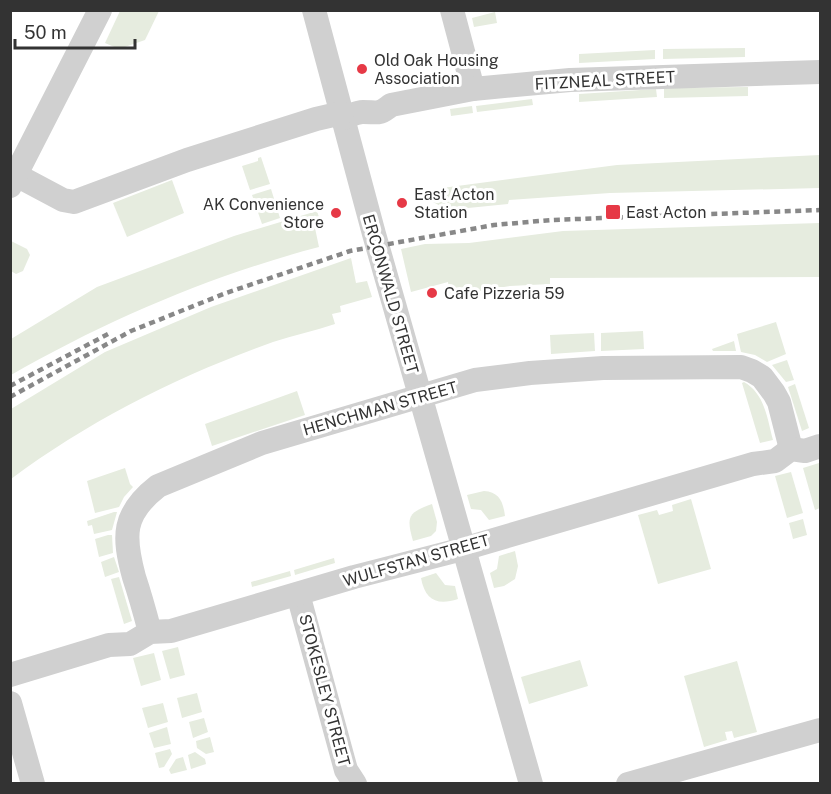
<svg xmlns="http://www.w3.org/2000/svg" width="831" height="794" viewBox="0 0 831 794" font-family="'Public Sans',sans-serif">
  <rect width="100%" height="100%" fill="#fff"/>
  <g fill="#e6ecdf">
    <polygon points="120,11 120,10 159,11 145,40 119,49 105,43"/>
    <polygon points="495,12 497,23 474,27 472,18"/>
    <polygon points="745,48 745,57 663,59 663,49"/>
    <polygon points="655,50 655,59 579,63 579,54"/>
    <polygon points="748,87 748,96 664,98 664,88"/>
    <polygon points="656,89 657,97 579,102 579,94"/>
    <polygon points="532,99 533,105 477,112 476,106"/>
    <polygon points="472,106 473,113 451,116 450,109"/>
    <polygon points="820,155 820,188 610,193 509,200 508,204 448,210 431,201 446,199 442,188 617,165"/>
    <polygon points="261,157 270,184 250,190 242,166 258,161 258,158"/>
    <polygon points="172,180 184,213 127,237 113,203"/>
    <polygon points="271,189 280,218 262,224 252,195"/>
    <path d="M317,211L322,226L315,228L319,247C212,275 107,320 11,375V339L97,287L234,236Z"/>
    <polygon points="820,223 820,277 550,278 550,284 510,286 450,296 448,282 411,292 401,249 425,244 469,243 563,231"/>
    <polygon points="11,241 27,249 30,255 23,271 16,274 11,271"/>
    <path d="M351,258L356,283L367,281L372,297L340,306L341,312L332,314L335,324C315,331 294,335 273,342C180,375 90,420 11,479V409L105,352L211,307Z"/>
    <polygon points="776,322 786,354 767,362 755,355 741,352 737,334"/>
    <polygon points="643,331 644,349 601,351 601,333"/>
    <polygon points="594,333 595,351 551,354 550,335"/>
    <polygon points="734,341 736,351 713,351 712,349"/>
    <polygon points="787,360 794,380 786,382 772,365"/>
    <path d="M744,382C765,394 767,418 773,440L760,443L742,383Z"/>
    <polygon points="795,384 809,428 802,431 788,387"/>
    <polygon points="297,391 305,415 212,446 205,424"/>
    <polygon points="819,463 820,508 815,510 803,468"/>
    <polygon points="125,468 130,484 133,487 124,497 119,507 95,513 87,481"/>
    <polygon points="791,472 803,513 787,518 775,476"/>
    <path d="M484,491C499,492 503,501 505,516L489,520L481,510L471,509L467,495Z"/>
    <polygon points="691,499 711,569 658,584 638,515 657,510 659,515 673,511 672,505"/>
    <path d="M432,504L437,522L436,531L431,536L413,541C406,516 408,513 432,504Z"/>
    <polygon points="114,512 117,512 112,530 94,534 92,525 88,526 87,521"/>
    <polygon points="803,519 807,535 793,539 789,523"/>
    <polygon points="108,535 112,535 113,553 99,557 95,539"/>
    <polygon points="515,551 518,566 515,579 504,586 494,588 490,573 497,569 499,556"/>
    <polygon points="114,557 119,572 105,577 101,562"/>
    <polygon points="334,558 335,563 295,575 294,570"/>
    <polygon points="290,571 291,576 252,587 251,582"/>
    <path d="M436,573L445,585L455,586L458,599C437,606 425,600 421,578Z"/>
    <polygon points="119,577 132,621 124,624 111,579"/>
    <polygon points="178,647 185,675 170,679 162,651"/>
    <polygon points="154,653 161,680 141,686 133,658"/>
    <polygon points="580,660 588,686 529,704 521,677"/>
    <polygon points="737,661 757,732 734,738 732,731 725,732 727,740 704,747 684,676"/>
    <polygon points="197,693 202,712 182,718 177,698"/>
    <polygon points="163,703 168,722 148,728 142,708"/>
    <polygon points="204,718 208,732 193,738 189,722"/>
    <polygon points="167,727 171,744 154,748 149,733"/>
    <polygon points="210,737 214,752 206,754 197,748 196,741"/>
    <polygon points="170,749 172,754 164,767 159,768 155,753"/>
    <polygon points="195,752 205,759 206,764 191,769 188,755"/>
    <polygon points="183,757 187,770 171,774 169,770 176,759"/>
  </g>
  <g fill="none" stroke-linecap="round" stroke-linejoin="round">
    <g stroke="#d0d0d0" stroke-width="24">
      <polyline points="314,10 374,234 531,784"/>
      <polyline points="452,10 473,89"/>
      <path d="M343,118C349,116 357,112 363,112C378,112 379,115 391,105L473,89L570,80L820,72"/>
      <polyline points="16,175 63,200 74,202 187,160 316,119 342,113"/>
      <polyline points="10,186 100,10"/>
      <polyline points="298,594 346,770 355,784"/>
      <path d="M150,632C145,613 140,595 134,577C123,536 122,514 158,486L262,443L475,380L530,373L603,368L741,367L752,371L762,377L774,393L779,402L791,449"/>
      <polyline points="10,675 109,645 130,644 150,632 171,631 354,577 463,549 753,464 775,461 791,449 805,451 820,446"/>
      <polyline points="10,703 33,784"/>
      <polyline points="628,784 820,730"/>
    </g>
    <g stroke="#888" stroke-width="4.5" stroke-dasharray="6 4.5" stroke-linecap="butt">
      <polyline points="10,386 108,334"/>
      <polyline points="10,397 131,331 226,293 350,251 494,225 551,220 820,210"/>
    </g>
  </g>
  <g fill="#e63946" stroke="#fff" stroke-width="2">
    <circle cx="362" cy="69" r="6"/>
    <circle cx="402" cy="203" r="6"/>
    <rect x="605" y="204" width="16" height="16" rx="3"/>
    <circle cx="336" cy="213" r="6"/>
    <circle cx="432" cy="293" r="6"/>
  </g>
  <g text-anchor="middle" stroke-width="6" stroke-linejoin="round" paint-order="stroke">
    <g font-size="16" fill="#333" stroke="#fff" text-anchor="start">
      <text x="374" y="66">Old Oak Housing<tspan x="374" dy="18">Association</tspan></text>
      <text x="414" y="200">East Acton<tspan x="414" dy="18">Station</tspan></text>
      <text x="324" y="210" text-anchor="end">AK Convenience<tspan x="324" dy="18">Store</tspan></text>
      <text x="626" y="218">East Acton</text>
      <text x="444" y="299">Cafe Pizzeria 59</text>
    </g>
    <g font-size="16" fill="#333" stroke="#fff">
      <text transform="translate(605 80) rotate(-3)" y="6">FITZNEAL STREET</text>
      <text transform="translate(391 294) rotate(74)" y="6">ERCONWALD STREET</text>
      <text transform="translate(380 408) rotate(-16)" y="6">HENCHMAN STREET</text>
      <text transform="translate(416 560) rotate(-16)" y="6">WULFSTAN STREET</text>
      <text transform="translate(325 690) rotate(75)" y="6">STOKESLEY STREET</text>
    </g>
  </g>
  <rect width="831" height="794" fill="none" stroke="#333333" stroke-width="24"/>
  <path d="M15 39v9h120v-9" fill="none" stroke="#333333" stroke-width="3"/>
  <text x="24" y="39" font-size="18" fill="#333333" stroke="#ffffff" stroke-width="4.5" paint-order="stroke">50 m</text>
</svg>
